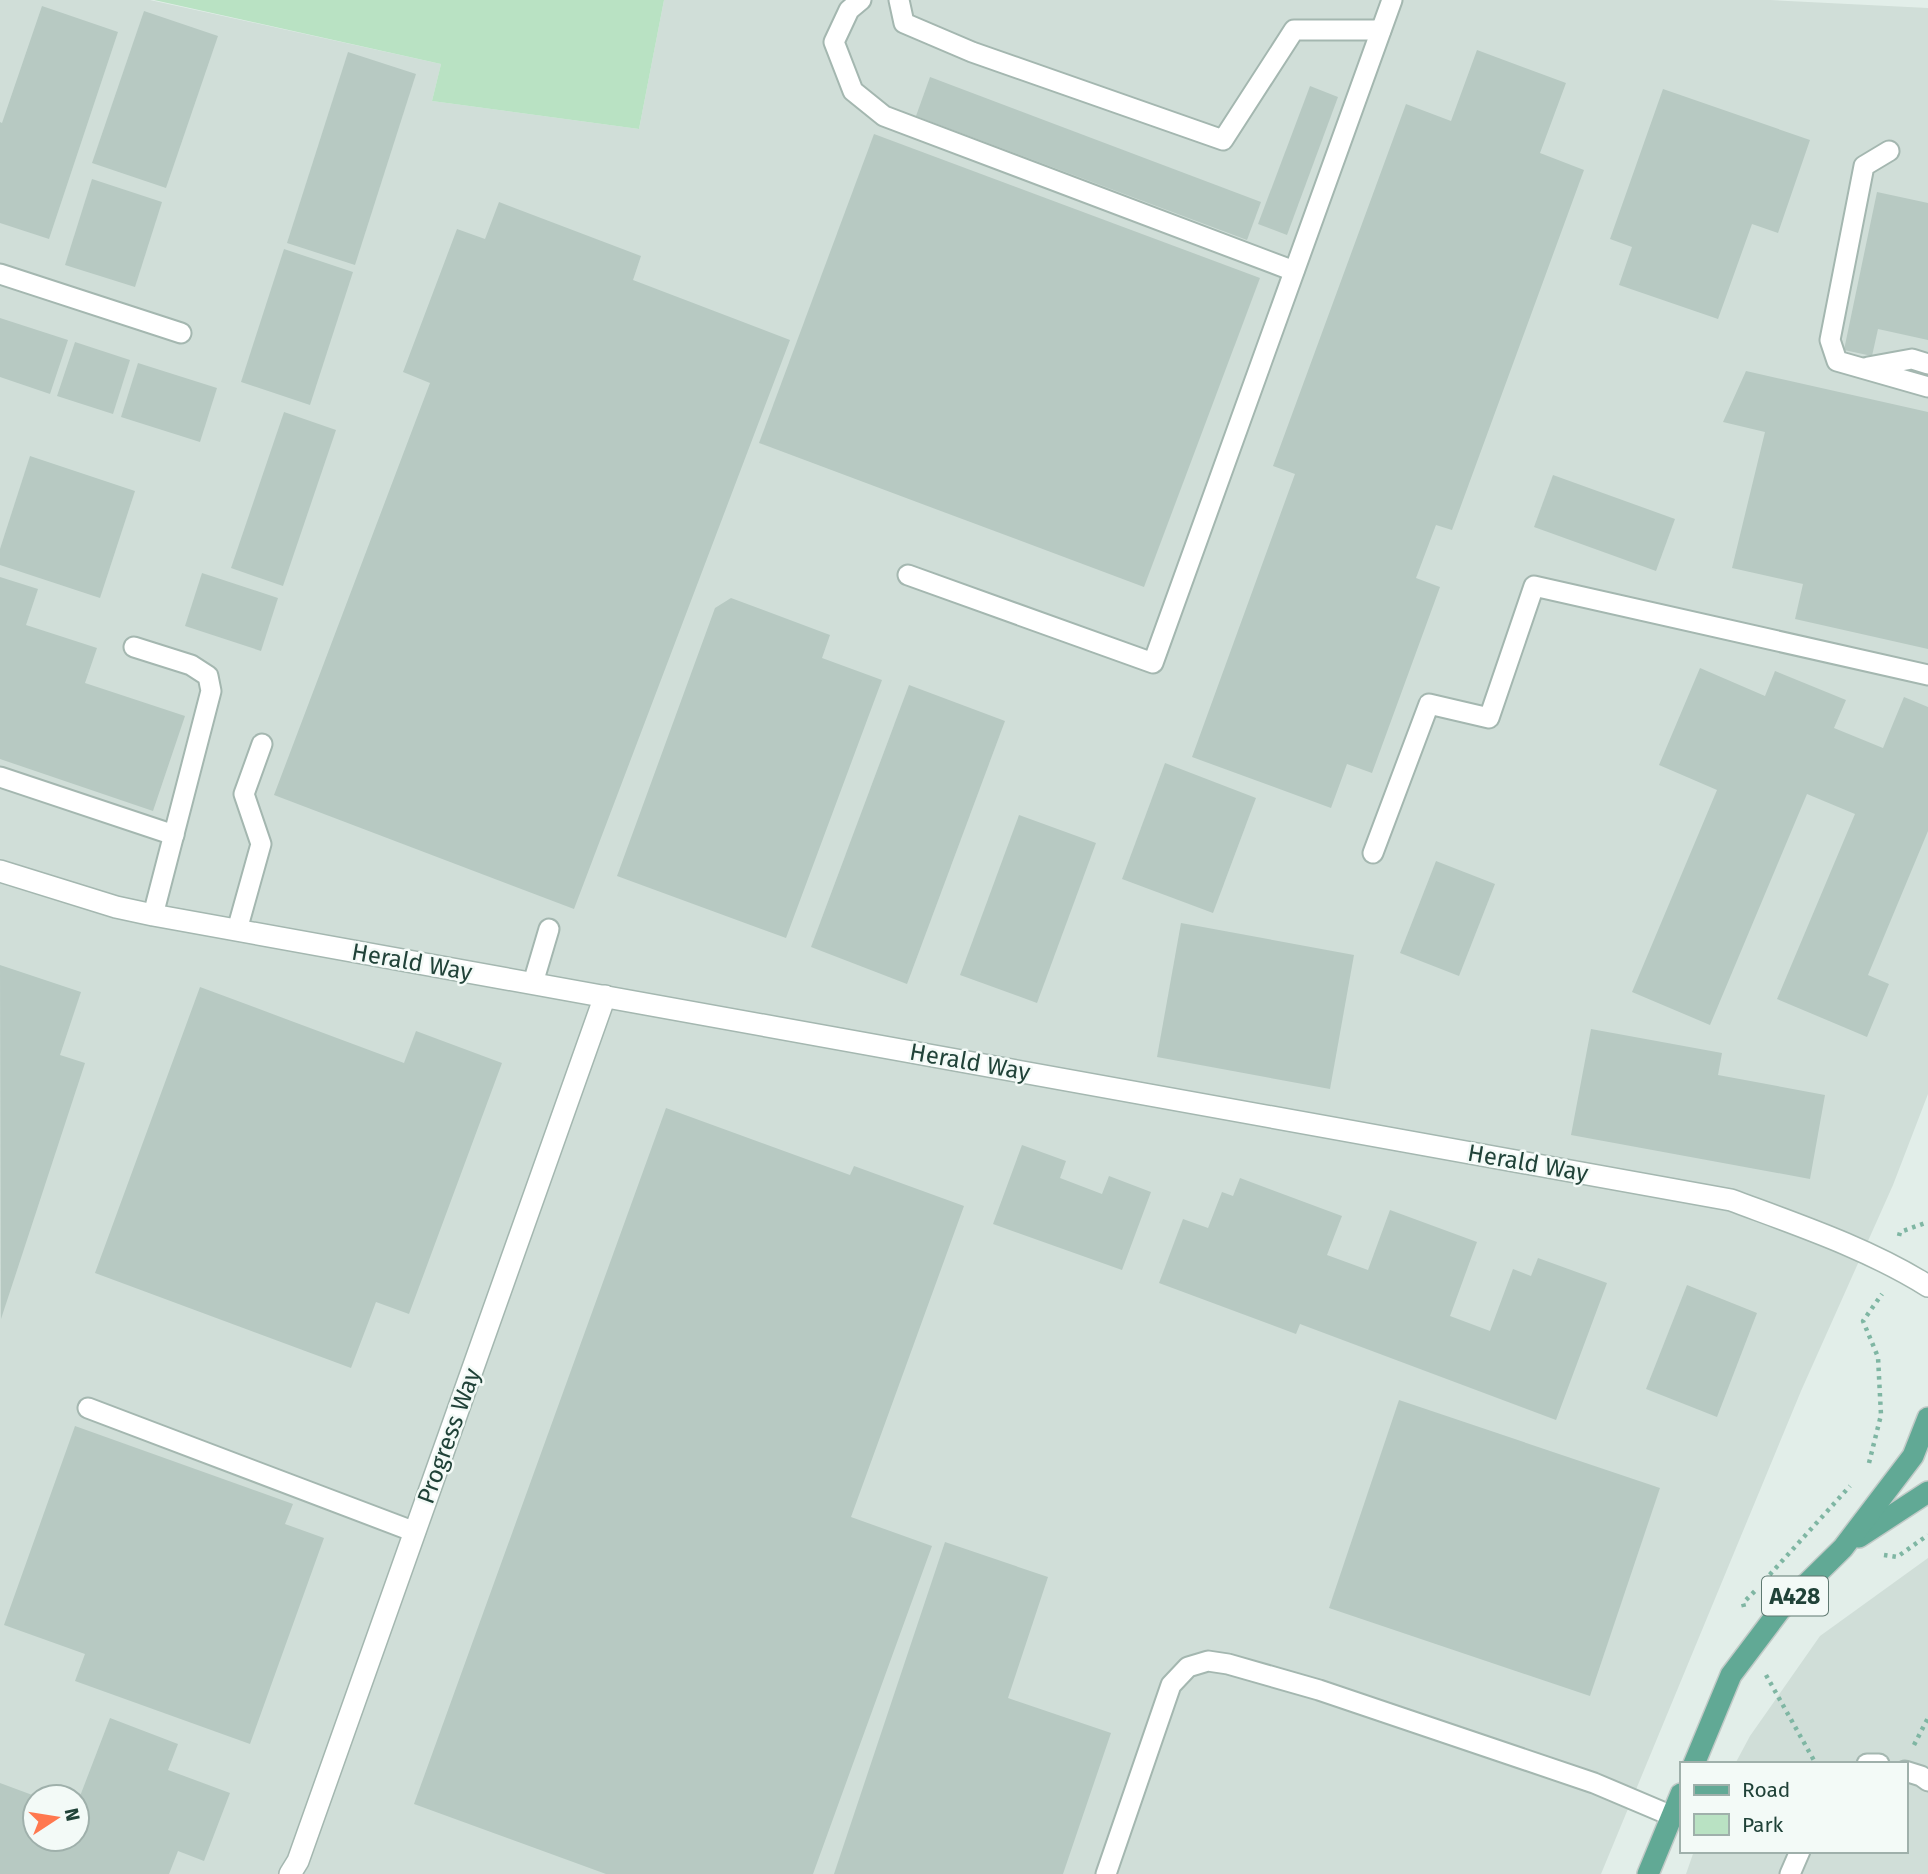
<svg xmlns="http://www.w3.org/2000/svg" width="1928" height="1874" viewBox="0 0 1928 1874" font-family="'Fira Sans',sans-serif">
  <rect width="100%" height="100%" fill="#e2eee9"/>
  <g fill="#d0ded8" fill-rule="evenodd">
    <path d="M0,0H150L441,64L432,101L639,129L664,0H1770L1928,8V1094L1893,1185L1801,1391L1601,1874H0ZM35,1797H77V1839H35Z"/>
    <polygon points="1928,1558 1928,1874 1686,1874 1694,1851 1905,1851 1905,1764 1735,1764 1750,1736 1820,1636"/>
  </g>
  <polygon fill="#b9e2c3" points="154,0 664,0 639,129 432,101 441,64"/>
  <g fill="#b7c9c2">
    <polygon points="42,6 118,32 49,239 0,223 0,122 2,123"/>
    <polygon points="144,11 218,36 166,188 92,163"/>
    <polygon points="1477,50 1566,83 1540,153 1584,170 1452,530 1436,525 1416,578 1440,587 1372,773 1347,764 1331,808 1192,757 1295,474 1273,466 1406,104 1451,121"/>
    <polygon points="348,52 416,74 355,265 287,243"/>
    <polygon points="930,77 1261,202 1247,240 916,116"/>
    <polygon points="1310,86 1338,97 1287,235 1258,224"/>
    <polygon points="1663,89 1810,140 1778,233 1752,224 1718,319 1619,285 1632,247 1610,239"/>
    <polygon points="874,134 1260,278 1144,587 759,443"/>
    <polygon points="92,179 162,202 135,287 65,265"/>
    <polygon points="1877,192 1928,203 1928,340 1878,329 1872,356 1844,350"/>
    <polygon points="499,202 641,256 633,280 790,340 574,909 274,795 430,383 403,372 457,229 485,239"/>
    <polygon points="284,249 353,272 310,405 241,382"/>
    <polygon points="0,318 68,340 50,394 0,377"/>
    <polygon points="75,342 130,360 113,414 57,396"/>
    <polygon points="138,363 217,388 200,442 121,417"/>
    <polygon points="1746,371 1928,412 1928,649 1795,619 1803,584 1732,568 1765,432 1723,422"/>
    <polygon points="284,412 336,430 283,586 231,568"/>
    <polygon points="30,456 135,491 100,598 0,565 0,549"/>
    <polygon points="1553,475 1675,519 1656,571 1534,527"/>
    <polygon points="202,573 278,598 261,651 185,626"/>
    <polygon points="0,577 38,589 26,625 97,648 85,683 185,716 153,811 0,759"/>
    <polygon points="731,598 830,635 822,658 882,680 786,938 617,876 715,608"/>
    <polygon points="1700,668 1765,696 1775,671 1846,700 1834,728 1883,748 1904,697 1928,707 1928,831 1868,975 1889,984 1867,1037 1777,999 1855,814 1807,794 1710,1025 1632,992 1717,790 1659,765"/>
    <polygon points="909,685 1005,721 907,984 811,947"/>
    <polygon points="1165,763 1256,798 1213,913 1122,879"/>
    <polygon points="1019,815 1096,843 1037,1003 960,975"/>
    <polygon points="1436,861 1495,884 1459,976 1400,953"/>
    <polygon points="1181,923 1354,955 1330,1089 1157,1057"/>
    <polygon points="0,965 81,992 60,1055 85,1063 1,1319"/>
    <polygon points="200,987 404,1063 416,1031 502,1063 409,1314 376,1302 351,1368 95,1273"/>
    <polygon points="1591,1029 1722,1053 1718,1075 1825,1095 1810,1179 1571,1135"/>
    <polygon points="666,1108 850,1175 854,1166 964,1206 851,1517 932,1546 813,1874 606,1874 414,1804"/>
    <polygon points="1022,1145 1066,1161 1060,1178 1102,1194 1109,1176 1151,1192 1122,1270 993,1224"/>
    <polygon points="1240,1178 1342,1216 1327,1255 1368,1270 1390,1210 1477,1242 1450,1316 1490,1331 1513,1269 1531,1276 1538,1258 1607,1283 1556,1420 1300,1324 1296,1334 1159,1283 1183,1219 1208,1228 1222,1192 1233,1196"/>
    <polygon points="1687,1285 1757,1313 1717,1417 1646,1389"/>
    <polygon points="1399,1400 1660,1488 1590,1696 1329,1608"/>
    <polygon points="75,1426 293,1504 285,1524 324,1538 250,1744 75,1681 85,1654 4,1625"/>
    <polygon points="945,1542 1048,1577 1008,1698 1111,1733 1063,1874 834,1874"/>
    <polygon points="110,1718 178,1744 168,1770 230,1793 204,1861 178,1851 169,1874 0,1874 0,1783 35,1796 35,1839 77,1839 77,1804"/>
  </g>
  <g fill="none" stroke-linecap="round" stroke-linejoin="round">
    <defs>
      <g id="service">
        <polyline points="861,0 849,10 834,42 853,91 884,116 1294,271"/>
        <polyline points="899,0 904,23 972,52 1223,140 1294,30 1381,30"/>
        <polyline points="1889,151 1864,166 1830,340 1837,361 1928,387"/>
        <polyline points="0,274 181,333"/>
        <polyline points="1868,367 1912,359 1928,364"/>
        <polyline points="908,575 1153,663 1392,0"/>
        <polyline points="134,647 191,665 208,676 211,691 153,915"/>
        <polyline points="0,777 174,835"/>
        <polyline points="1373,853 1429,704 1489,718 1534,586 1928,675"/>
        <polyline points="237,930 261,844 244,794 262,744"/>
        <polyline points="533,983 549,929"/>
        <polyline points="88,1408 415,1532"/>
        <polyline points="1867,1764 1879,1764"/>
        <polyline points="1905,1771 1921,1776 1928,1781"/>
        <polyline points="1106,1874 1171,1685 1188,1667 1208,1661 1228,1664 1319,1690 1594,1783 1672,1816"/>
        <polyline points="1790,1874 1800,1851"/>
      </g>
      <g id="minor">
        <path d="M0,871L116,907L153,915L1731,1200C1798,1225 1867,1248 1928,1286"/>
        <polyline points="290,1874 298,1861 605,996"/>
      </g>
      <g id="primary">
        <polyline points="1859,1537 1928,1492"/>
        <polyline points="1694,1764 1731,1675 1780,1610 1843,1548 1913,1456 1928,1418"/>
        <polyline points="1648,1874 1681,1794"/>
      </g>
    </defs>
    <use href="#service" stroke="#a4b7b0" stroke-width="23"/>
    <use href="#minor" stroke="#a4b7b0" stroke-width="24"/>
    <use href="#primary" stroke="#c1cac7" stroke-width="24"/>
    <g stroke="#7fb6a3" stroke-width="4.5" stroke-dasharray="3.5 5" stroke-linecap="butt">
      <polyline points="1899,1236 1900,1232 1928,1222"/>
      <polyline points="1869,1463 1881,1415 1878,1357 1863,1321 1882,1294"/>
      <polyline points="1884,1555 1897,1557 1928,1535"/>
      <polyline points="1764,1581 1850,1486"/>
      <polyline points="1744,1607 1743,1603 1756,1590"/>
      <polyline points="1766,1675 1816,1764"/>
      <polyline points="1914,1745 1928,1718"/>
    </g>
    <use href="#service" stroke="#fff" stroke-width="19"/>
    <use href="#minor" stroke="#fff" stroke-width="21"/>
    <use href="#primary" stroke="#61a995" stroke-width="21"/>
  </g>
  <g text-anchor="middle" stroke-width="5" stroke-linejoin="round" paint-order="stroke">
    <rect fill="#f3faf7" stroke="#5f7971" stroke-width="2" x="1762" y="1576.5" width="66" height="39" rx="5"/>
    <g font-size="23" font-weight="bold" fill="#204238">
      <text x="1795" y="1604">A428</text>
    </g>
    <g font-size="24" fill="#204238" stroke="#f3faf7">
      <text transform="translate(412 962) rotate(10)" y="8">Herald Way</text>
      <text transform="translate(970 1062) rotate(10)" y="8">Herald Way</text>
      <text transform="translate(1528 1163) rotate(10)" y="8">Herald Way</text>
      <text transform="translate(449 1436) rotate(-70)" y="8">Progress Way</text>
    </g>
  </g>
  <rect x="1680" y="1762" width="228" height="91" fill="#f3faf7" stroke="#9fb0ab" stroke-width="2"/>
  <rect x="1694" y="1785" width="35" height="10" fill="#61a995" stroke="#9fb0ab" stroke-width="2"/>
  <text x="1742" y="1797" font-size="21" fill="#204238">Road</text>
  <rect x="1694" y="1814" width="35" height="21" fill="#b9e2c3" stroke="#9fb0ab" stroke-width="2"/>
  <text x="1742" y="1832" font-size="21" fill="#204238">Park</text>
  <g transform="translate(56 1818) rotate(78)"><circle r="33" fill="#f3faf7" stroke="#9fb0ab" stroke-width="2"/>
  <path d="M0-5L12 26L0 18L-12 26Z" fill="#ff784f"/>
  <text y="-10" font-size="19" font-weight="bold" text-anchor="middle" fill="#204238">N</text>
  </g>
</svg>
